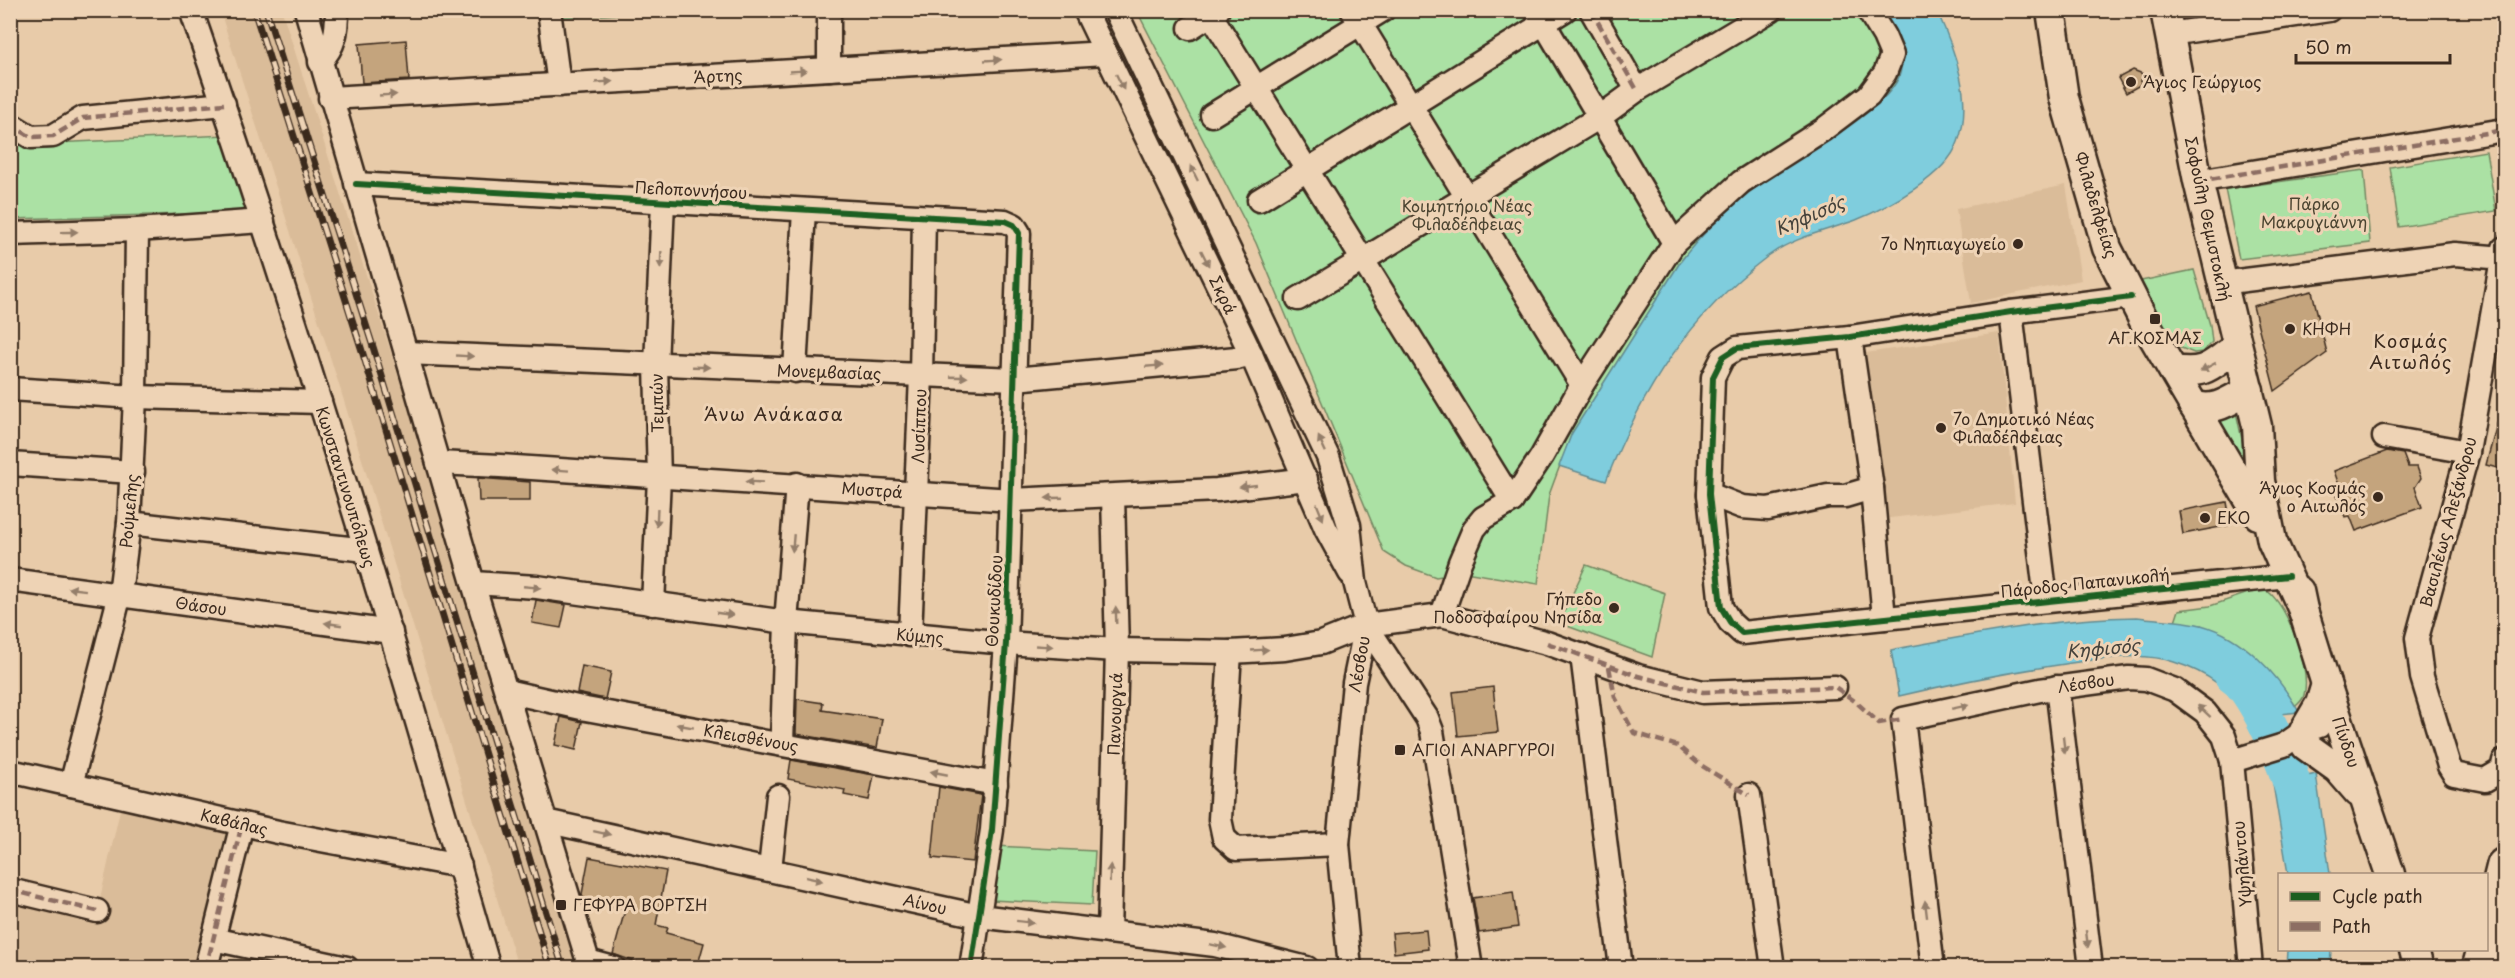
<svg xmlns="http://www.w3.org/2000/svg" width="2515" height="978" viewBox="0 0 2515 978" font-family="'Playpen Sans',sans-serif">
  <rect width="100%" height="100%" fill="#e8cba9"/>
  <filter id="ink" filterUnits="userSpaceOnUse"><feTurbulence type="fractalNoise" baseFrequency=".0167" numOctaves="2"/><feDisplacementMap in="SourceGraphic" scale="12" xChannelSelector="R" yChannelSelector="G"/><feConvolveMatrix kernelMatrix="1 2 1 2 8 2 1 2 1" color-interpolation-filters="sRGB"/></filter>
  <g filter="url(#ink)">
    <g fill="#dabc99">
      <polygon points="220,11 282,11 501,698 583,967 518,967 340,388"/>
      <polygon points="2066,185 2081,280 1971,303 1956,209"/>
      <polygon points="1999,333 2015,503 1882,519 1866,353"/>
      <polygon points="120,810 226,834 193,967 12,968 11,901 95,921"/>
    </g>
    <g fill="#abe1a4" stroke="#738661" stroke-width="1.5">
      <polygon points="553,10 672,11 553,18"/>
      <path d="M1137,11H1881C1888,27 1900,48 1901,67C1903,105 1785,164 1756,187C1728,209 1703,232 1681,261L1572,433L1549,495L1538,584L1465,572L1436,577L1406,566L1384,552L1256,243Z"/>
      <polygon points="227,135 254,212 11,219 10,145"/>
      <polygon points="2486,151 2496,211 2399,227 2390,167"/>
      <polygon points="2364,170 2370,243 2239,259 2225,189"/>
      <polygon points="2194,270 2210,325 2212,342 2202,352 2194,353 2176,346 2141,281"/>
      <polygon points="2236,412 2250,476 2214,421 2226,419"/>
      <polygon points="1586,565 1665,593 1652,657 1559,623"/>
      <path d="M2260,589C2264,591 2270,592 2272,595C2290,614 2311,670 2304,695C2303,700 2299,703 2296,706L2273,676L2201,625L2175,622L2179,610L2210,606Z"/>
      <polygon points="994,846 1095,851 1092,905 991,900"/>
    </g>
    <g fill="#7fcddd" stroke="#648c91" stroke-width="1.5">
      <path d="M1881,11H1937C1954,48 1974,100 1958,142C1946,176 1888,207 1856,220C1826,231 1794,237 1768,256C1689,316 1642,390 1606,481L1559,466L1572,433L1681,261C1703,232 1728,209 1756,187C1785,163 1902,106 1901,67C1900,48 1888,27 1881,11Z"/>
      <path d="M2137,617C2158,620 2181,620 2201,625C2243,636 2279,675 2299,712L2251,717C2228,689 2209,673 2174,662C2141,651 2099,659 2065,664C2009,672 1954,683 1899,696L1891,650C1973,635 2053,618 2137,617Z"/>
      <polygon points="2316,774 2330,874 2288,874 2273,784"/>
      <polygon points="2288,950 2331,950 2330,967 2287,967"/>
    </g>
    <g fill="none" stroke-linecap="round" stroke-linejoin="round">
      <path stroke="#7fcddd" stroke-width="38" d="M2233,675C2259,690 2295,784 2301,815C2305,834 2306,855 2308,874"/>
    </g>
    <g fill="#c4a47d" stroke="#3b2a1e" stroke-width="1.5">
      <polygon points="406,40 409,80 362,83 359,44"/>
      <polygon points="2133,70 2143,74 2140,85 2126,93 2118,78"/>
      <polygon points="2312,291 2327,353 2275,391 2253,306"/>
      <polygon points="2499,416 2505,416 2505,470 2486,465"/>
      <polygon points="2387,451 2403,454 2408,467 2417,467 2421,478 2415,487 2422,507 2356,531 2350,516 2345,517 2334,487 2339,485 2334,471"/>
      <polygon points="478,478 530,482 530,501 479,501"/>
      <polygon points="2227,502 2231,525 2183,534 2179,511"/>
      <polygon points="536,600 566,605 561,628 532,623"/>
      <polygon points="582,666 611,672 605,699 577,693"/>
      <polygon points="1493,687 1498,732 1458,736 1453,692"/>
      <polygon points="797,699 823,703 822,710 882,719 877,748 796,734"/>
      <polygon points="561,717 582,722 576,750 555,745"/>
      <polygon points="791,760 874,775 869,800 844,795 845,790 788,779"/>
      <polygon points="939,787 981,795 973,862 932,858"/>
      <polygon points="589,857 666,871 656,925 668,928 666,933 704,943 697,968 653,968 613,954 625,910 584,902 582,894"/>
      <polygon points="1513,892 1518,927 1479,933 1473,898"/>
      <polygon points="1426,930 1428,949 1394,953 1392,933"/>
    </g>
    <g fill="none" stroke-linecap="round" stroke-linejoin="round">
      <defs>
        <g id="minor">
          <path d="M191,10C301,326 396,647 489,968"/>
          <polyline points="306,10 473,583 590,968"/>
          <polyline points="549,10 559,85"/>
          <polyline points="1085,10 1251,354 1326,529 1350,573"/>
          <polyline points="1115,10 1328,457 1349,525 1355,582 1366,625 1427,718 1432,731 1471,968"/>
          <polyline points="1208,10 1512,501"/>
          <polyline points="1352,10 1582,385"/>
          <polyline points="1536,10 1674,243"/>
          <polyline points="1591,10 1637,90"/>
          <polyline points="1190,28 1218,10"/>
          <polyline points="2170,34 2329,10"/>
          <path d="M320,62C335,46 337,32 337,10"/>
          <polyline points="829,69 829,10"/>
          <polyline points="330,98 1106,53"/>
          <polyline points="1212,115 1383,10"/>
          <polyline points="10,124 31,137 53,136 83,118 224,104"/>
          <polyline points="2198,181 2504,130"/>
          <polyline points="356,184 1005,221 1014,225 1019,233 1006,643 992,830 971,968"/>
          <polyline points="1259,200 1565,10"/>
          <polyline points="10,234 137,230 263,221"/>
          <polyline points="2504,248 2468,452 2417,638 2422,677 2449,766 2454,774 2485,780 2502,770 2504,761"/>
          <polyline points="2221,283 2455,254 2504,258"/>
          <polyline points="2131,297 2011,312 1850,337 1737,348 1723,357 1713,377 1709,494 1721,607 1730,622 1742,633 2288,576"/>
          <polyline points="1298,299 1600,117 1637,90 1771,10"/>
          <polyline points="2011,312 2046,600"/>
          <polyline points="1850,337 1872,488 1884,618"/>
          <polyline points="406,353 1015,379 1237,358 1251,354"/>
          <polyline points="795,371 804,210"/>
          <polyline points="10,389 135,397 320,402"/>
          <polyline points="2384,437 2468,452"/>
          <polyline points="438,463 500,466 1012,500 1217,490 1306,479"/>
          <polyline points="10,464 133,472"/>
          <polyline points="1709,494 1742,507 1768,509 1828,496 1845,496 1872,488"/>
          <polyline points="129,523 366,550"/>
          <polyline points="10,580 391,632"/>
          <polyline points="473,583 537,587 786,622 1006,643 1117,650 1230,652 1285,649 1321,643 1366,625 1442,615 1547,643 1638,676 1703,692 1835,687"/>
          <polyline points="653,604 659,478 656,365 663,202"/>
          <polyline points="1442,615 1460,562 1474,529 1483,518 1512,501 1542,456 1582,385 1674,243 1741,182 1824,129 1869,95 1885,73 1892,55 1884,36 1868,10"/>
          <polyline points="910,635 921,376 924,217"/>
          <polyline points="1230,652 1220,819 1224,838 1236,849 1338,844"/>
          <polyline points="1582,655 1621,968"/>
          <polyline points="2057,687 2091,968"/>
          <polyline points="506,691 586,709 996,784"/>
          <polyline points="782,743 786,622 797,484"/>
          <polyline points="2232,761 2284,745 2304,731 2319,726"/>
          <polyline points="10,771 278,832 460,866"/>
          <polyline points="71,785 120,594 129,523 135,397 137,230"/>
          <polyline points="1749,795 1773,968"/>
          <polyline points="545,821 979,916 1215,945 1307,968"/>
          <polyline points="770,869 778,796"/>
          <polyline points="10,890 97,911"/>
          <polyline points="1109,932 1117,650 1113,496"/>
          <polyline points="213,939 347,968"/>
          <polyline points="588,961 614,968"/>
          <polyline points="206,968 242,824"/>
          <polyline points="1350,968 1338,844 1354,683 1366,625"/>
          <polyline points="1933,968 1903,719 2040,690 2129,678 2146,679 2175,690 2205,712 2224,736 2232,761 2251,968"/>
        </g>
        <g id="major">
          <polyline points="2051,10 2064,98 2107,248 2145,323 2258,515"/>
          <polyline points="2165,10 2198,181 2257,426 2260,481 2272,541 2303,610"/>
          <path d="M2173,370C2208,375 2210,365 2237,347"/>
          <path d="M2193,405C2215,413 2230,400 2249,390"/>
          <polyline points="2299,591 2303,610 2326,684 2390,874"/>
          <polyline points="2304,731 2320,704 2326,684"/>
          <polyline points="2306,746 2338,769 2358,792"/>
          <polyline points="2414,950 2419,968"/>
        </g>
        <g id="highway">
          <polyline points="2486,938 2504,865"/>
          <polyline points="2479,968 2484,950"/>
        </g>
      </defs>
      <use href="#minor" stroke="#3b2a1e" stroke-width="27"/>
      <use href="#major" stroke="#3b2a1e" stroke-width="33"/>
      <use href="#highway" stroke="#3b2a1e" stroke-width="38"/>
      <use href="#minor" stroke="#eed3b5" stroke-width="22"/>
      <use href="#major" stroke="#eed3b5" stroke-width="28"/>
      <use href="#highway" stroke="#eed3b5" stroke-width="33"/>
      <defs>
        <g id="rail">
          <polyline points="254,10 363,354 550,968"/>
          <polyline points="266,10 374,350 563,968"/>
        </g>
      </defs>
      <use href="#rail" stroke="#3b2a1e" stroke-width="7"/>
      <use href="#rail" stroke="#eed3b5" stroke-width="4.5" stroke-dasharray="14" stroke-linecap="butt"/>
      <g stroke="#8d6e63" stroke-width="4.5" stroke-dasharray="9 4.5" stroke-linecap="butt">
        <polyline points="1591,10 1637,90"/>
        <polyline points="10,124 31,137 53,136 83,118 224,104"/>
        <polyline points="2198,181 2504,130"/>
        <polyline points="1547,643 1638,676 1703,692 1835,687 1856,702 1879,723 1903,719"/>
        <polyline points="1609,667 1615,697 1634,733 1678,746 1699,764 1749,795"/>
        <polyline points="10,890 97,911"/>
        <polyline points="206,968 242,824"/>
      </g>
      <defs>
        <g id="cycleway">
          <polyline points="356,184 1005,221 1014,225 1019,233 1006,643 992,830 971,968"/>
          <polyline points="2131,297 2011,312 1850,337 1737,348 1723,357 1713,377 1709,494 1721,607 1730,622 1742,633 2288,576"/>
        </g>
      </defs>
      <use href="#cycleway" stroke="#eed3b5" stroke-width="10"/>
      <use href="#cycleway" stroke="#1b5e20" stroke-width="6"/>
    </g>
    <defs><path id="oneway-solid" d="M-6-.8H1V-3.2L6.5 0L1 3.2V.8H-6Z" transform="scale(1.5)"/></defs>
    <g fill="#947e6a">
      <use href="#oneway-solid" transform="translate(993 60) rotate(-3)"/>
      <use href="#oneway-solid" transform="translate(798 71) rotate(-3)"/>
      <use href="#oneway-solid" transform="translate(604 82) rotate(-3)"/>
      <use href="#oneway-solid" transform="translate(1120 82) rotate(64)"/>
      <use href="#oneway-solid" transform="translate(388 95) rotate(-3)"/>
      <use href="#oneway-solid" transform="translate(1194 173) rotate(-116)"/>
      <use href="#oneway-solid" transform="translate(69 232) rotate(-1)"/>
      <use href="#oneway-solid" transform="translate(1205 258) rotate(64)"/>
      <use href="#oneway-solid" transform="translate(661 260) rotate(92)"/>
      <use href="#oneway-solid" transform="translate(465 356) rotate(3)"/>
      <use href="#oneway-solid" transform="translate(1154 366) rotate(-5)"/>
      <use href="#oneway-solid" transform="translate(701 367) rotate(2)"/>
      <use href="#oneway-solid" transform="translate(2208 367) rotate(152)"/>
      <use href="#oneway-solid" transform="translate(959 377) rotate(2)"/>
      <use href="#oneway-solid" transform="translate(1322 444) rotate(-115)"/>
      <use href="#oneway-solid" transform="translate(560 470) rotate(-176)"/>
      <use href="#oneway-solid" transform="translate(754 482) rotate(-177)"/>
      <use href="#oneway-solid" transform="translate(1248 486) rotate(173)"/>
      <use href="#oneway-solid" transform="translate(1054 498) rotate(178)"/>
      <use href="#oneway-solid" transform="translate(1320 512) rotate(68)"/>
      <use href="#oneway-solid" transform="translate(657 518) rotate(93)"/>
      <use href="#oneway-solid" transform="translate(793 543) rotate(95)"/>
      <use href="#oneway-solid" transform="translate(532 587) rotate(5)"/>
      <use href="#oneway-solid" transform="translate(77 589) rotate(-173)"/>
      <use href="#oneway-solid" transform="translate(725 614) rotate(8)"/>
      <use href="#oneway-solid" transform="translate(1116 615) rotate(-92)"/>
      <use href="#oneway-solid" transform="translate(333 624) rotate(-172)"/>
      <use href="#oneway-solid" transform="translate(1044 646) rotate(3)"/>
      <use href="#oneway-solid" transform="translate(1260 650) rotate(-3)"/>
      <use href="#oneway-solid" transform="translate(1960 707) rotate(-12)"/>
      <use href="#oneway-solid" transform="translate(2204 711) rotate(-137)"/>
      <use href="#oneway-solid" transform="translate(685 726) rotate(-170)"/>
      <use href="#oneway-solid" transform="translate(2064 745) rotate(83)"/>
      <use href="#oneway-solid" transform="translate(939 773) rotate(-169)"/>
      <use href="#oneway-solid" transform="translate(602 833) rotate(12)"/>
      <use href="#oneway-solid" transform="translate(1110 873) rotate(-88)"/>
      <use href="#oneway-solid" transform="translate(814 879) rotate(13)"/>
      <use href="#oneway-solid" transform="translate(1926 909) rotate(-97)"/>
      <use href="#oneway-solid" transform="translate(1025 922) rotate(7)"/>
      <use href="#oneway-solid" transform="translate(2087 939) rotate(83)"/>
      <use href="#oneway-solid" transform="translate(1218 946) rotate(12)"/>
    </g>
  </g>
  <g fill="#3b2a1e" stroke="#eed3b5" stroke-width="2">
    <circle cx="2131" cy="82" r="6"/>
    <circle cx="2018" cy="244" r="6"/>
    <rect x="2149" y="313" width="12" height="12" rx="3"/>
    <circle cx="2290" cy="329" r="6"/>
    <circle cx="1941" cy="428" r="6"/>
    <circle cx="2378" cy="497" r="6"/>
    <circle cx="2205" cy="518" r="6"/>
    <circle cx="1614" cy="608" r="6"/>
    <rect x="1394" y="744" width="12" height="12" rx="3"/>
    <rect x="555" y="899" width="12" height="12" rx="3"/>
  </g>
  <g text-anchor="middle" stroke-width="6" stroke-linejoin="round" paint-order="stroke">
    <g font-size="16" fill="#3b2a1e" stroke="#eed3b5">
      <text transform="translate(718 76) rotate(-3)" y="6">Άρτης</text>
      <text transform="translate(691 190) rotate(3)" y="6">Πελοποννήσου</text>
      <text transform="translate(2096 205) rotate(73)" y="6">Φιλαδελφείας</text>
      <text transform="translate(2208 219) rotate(78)" y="6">Σοφούλη Θεμιστοκλή</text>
      <text transform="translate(1223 295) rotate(64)" y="6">Σκρά</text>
      <text transform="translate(829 372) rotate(2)" y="6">Μονεμβασίας</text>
      <text transform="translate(657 403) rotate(-91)" y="6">Τεμπών</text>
      <text transform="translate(919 426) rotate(-88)" y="6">Λυσίππου</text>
      <text transform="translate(346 487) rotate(73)" y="6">Κωνσταντινουπόλεως</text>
      <text transform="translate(872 490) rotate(4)" y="6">Μυστρά</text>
      <text transform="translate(129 511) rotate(-85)" y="6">Ρούμελης</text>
      <text transform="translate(2448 522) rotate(-75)" y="6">Βασιλέως Αλεξάνδρου</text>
      <text transform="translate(2085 583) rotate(-6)" y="6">Πάροδος Παπανικολή</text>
      <text transform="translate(994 601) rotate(-87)" y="6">Θουκυδίδου</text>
      <text transform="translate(201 606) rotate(8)" y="6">Θάσου</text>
      <text transform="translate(920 636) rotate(5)" y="6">Κύμης</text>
      <text transform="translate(1359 664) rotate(-80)" y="6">Λέσβου</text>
      <text transform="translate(2086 683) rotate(-8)" y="6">Λέσβου</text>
      <text transform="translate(1115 714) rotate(-88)" y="6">Πανουργιά</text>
      <text transform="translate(751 738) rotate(10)" y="6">Κλεισθένους</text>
      <text transform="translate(2346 742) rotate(71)" y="6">Πίνδου</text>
      <text transform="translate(234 822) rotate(13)" y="6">Καβάλας</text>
      <text transform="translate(2242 864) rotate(-95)" y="6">Υψηλάντου</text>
      <text transform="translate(925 904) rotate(13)" y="6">Αίνου</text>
    </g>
    <g font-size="16" fill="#3b2a1e" stroke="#eed3b5" text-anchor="start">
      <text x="2143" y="88">Άγιος Γεώργιος</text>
      <text x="2006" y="250" text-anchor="end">7ο Νηπιαγωγείο</text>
      <text x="2302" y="335">ΚΗΦΗ</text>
      <text x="2155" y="344" text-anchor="middle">ΑΓ.ΚΟΣΜΑΣ</text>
      <text x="1953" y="425">7ο Δημοτικό Νέας<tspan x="1953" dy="18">Φιλαδέλφειας</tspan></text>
      <text x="2366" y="494" text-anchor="end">Άγιος Κοσμάς<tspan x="2366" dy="18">ο Αιτωλός</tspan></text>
      <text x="2217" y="524">EKO</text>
      <text x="1602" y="605" text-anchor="end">Γήπεδο<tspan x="1602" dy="18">Ποδοσφαίρου Νησίδα</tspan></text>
      <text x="1412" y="756">ΑΓΙΟΙ ΑΝΑΡΓΥΡΟΙ</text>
      <text x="573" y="911">ΓΕΦΥΡΑ ΒΟΡΤΣΗ</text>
    </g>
    <g font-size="16" fill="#4c4532" stroke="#eed3b5">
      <text x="2314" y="210">Πάρκο<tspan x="2314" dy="18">Μακρυγιάννη</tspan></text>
      <text x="1467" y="212">Κοιμητήριο Νέας<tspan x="1467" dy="18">Φιλαδέλφειας</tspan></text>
    </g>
    <g font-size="18" font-style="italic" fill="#45423b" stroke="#eed3b5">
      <text transform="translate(1810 216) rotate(-23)" y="6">Κηφισός</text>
      <text transform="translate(2103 649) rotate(-5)" y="6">Κηφισός</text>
    </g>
    <g font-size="18" letter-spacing="1.5" fill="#3b2a1e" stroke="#eed3b5">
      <text x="2411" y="348">Κοσμάς<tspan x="2411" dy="21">Αιτωλός</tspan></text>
      <text x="774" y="421">Άνω Ανάκασα</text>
    </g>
  </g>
  <rect width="2515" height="978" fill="none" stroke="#eed3b5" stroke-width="36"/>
  <rect x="18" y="18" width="2479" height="942" fill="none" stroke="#3b2a1e" stroke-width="2" filter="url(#ink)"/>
  <rect x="2278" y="873" width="210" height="78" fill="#eed3b5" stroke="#a68f79" stroke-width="1.5"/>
  <rect x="2290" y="892" width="30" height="9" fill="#1b5e20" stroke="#a68f79" stroke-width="1.5"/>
  <text x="2332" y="903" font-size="18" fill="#3b2a1e">Cycle path</text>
  <rect x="2290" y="922" width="30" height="9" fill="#8d6e63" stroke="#a68f79" stroke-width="1.5"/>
  <text x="2332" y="933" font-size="18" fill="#3b2a1e">Path</text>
  <path d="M2296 54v9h154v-9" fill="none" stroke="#3b2a1e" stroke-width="3"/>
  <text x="2305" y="54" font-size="18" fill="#3b2a1e" stroke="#eed3b5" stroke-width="4.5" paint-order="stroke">50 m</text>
</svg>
